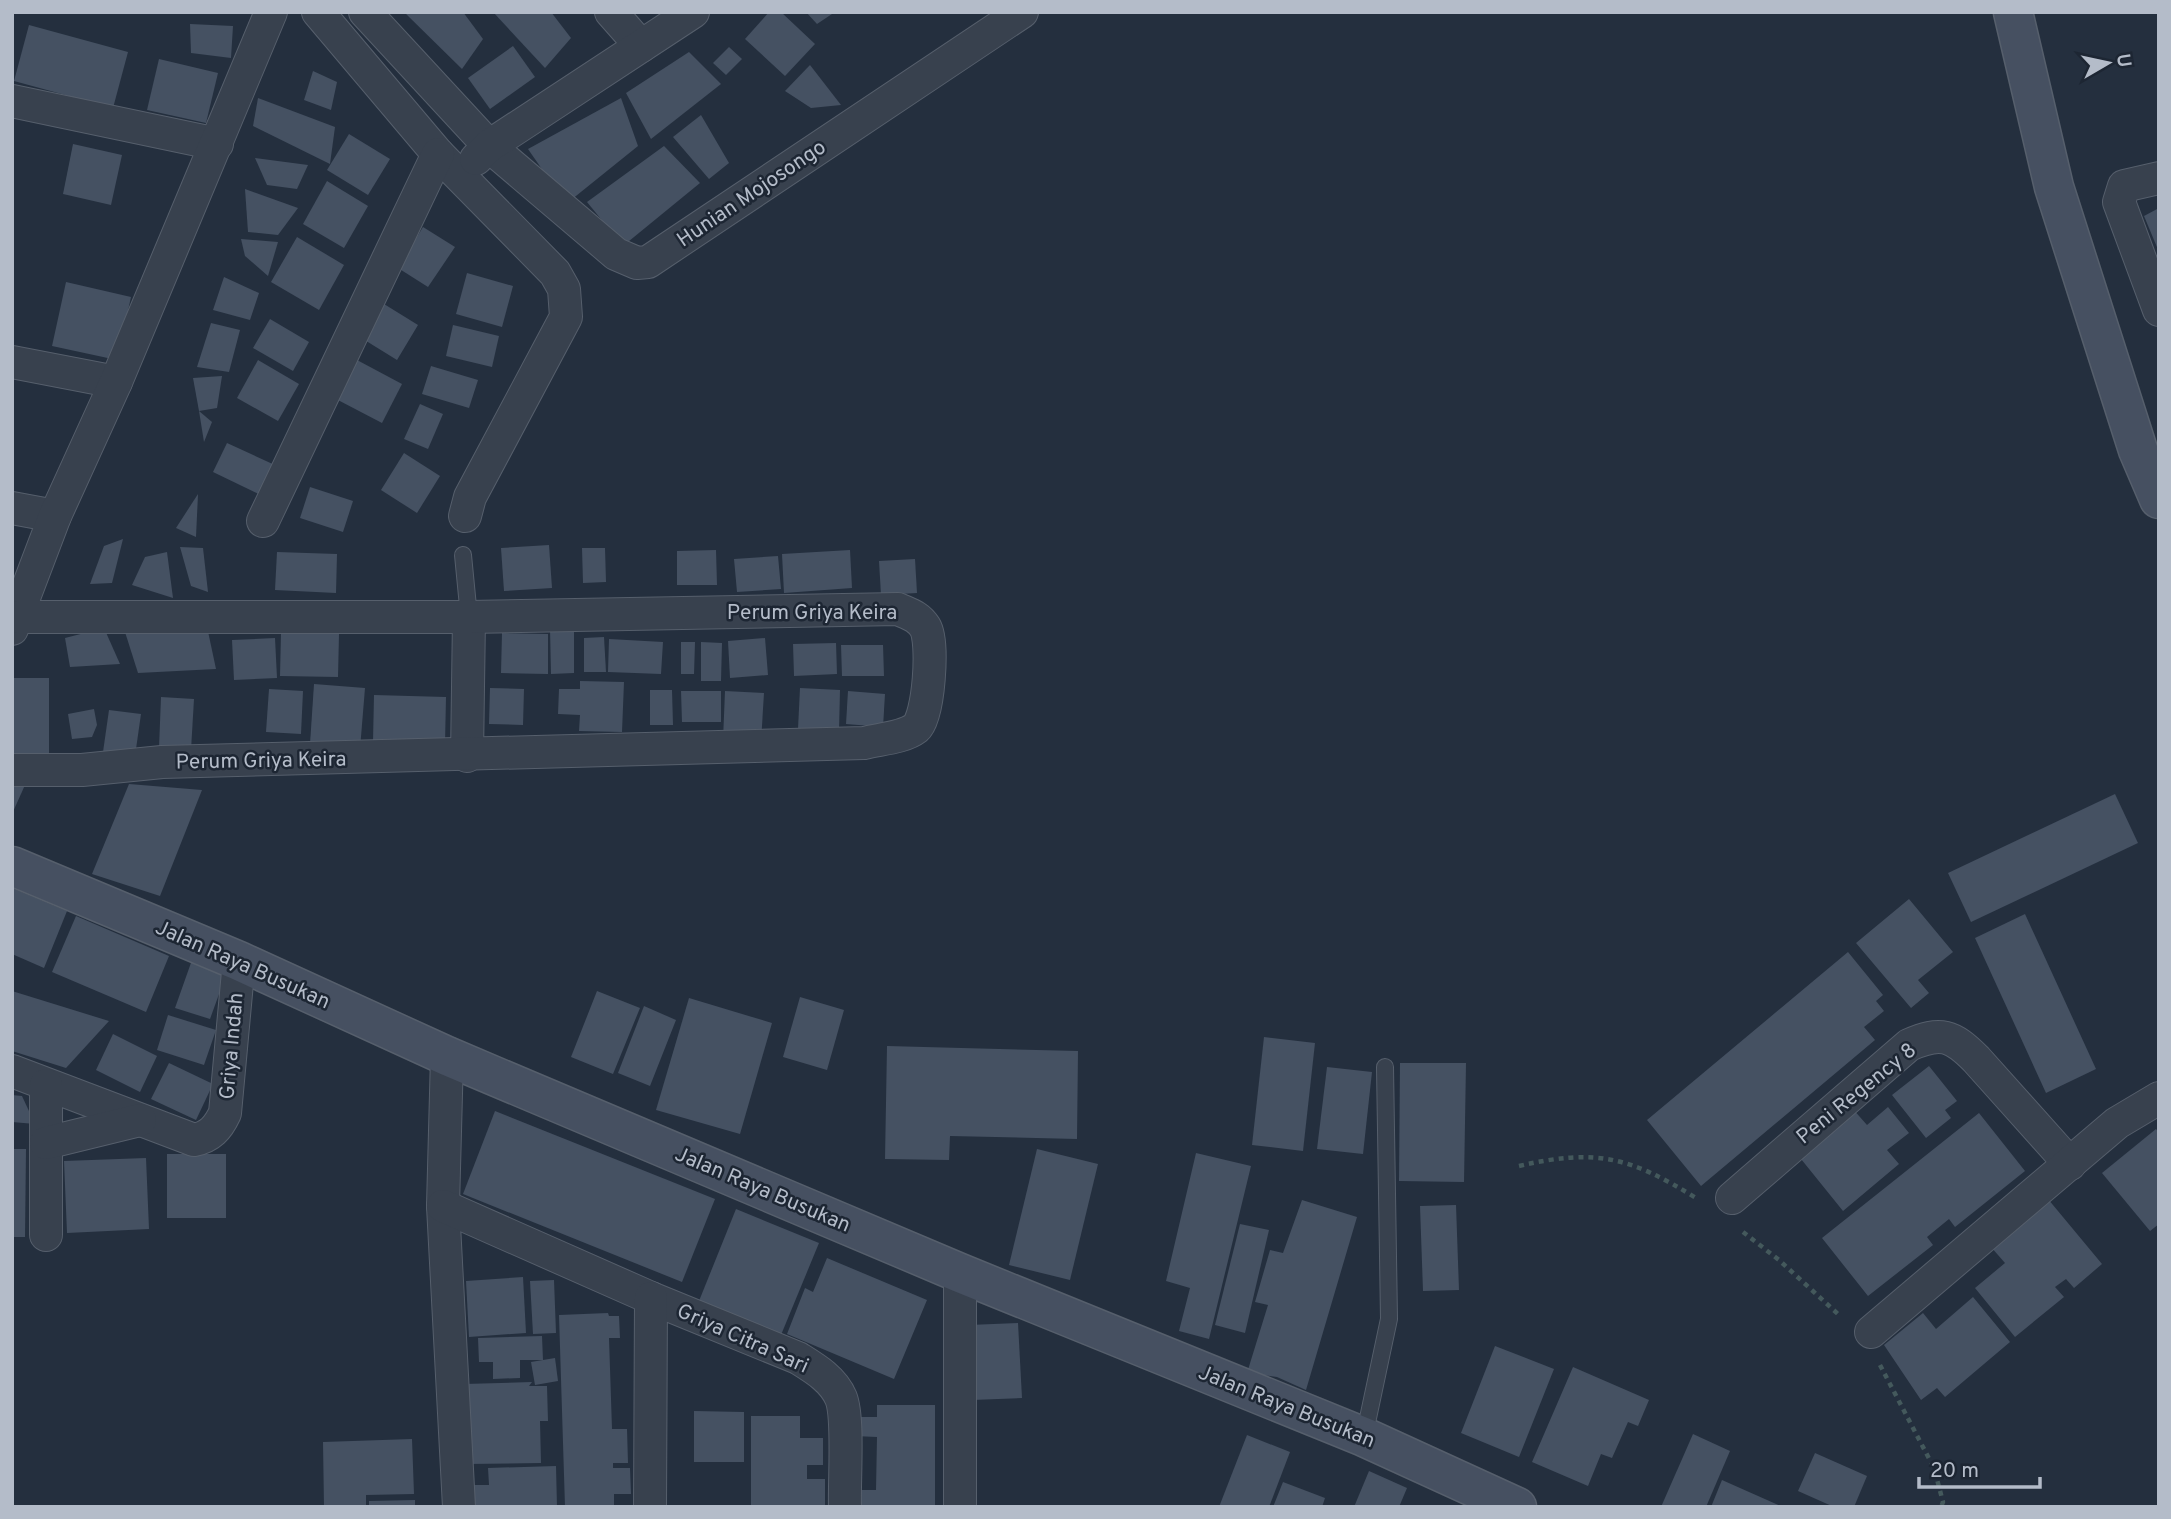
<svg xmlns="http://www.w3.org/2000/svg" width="2171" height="1519" viewBox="0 0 2171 1519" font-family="Overpass,sans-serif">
  <rect width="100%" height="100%" fill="#242f3e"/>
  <g fill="#455162">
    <polygon points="404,12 463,12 483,39 462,69"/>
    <polygon points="493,12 551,12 571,38 545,68"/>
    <polygon points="769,12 781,12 815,44 785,76 745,39"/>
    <polygon points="806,12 835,12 817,24"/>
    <polygon points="190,24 233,26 231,58 191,53"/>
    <polygon points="29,25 128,52 113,108 14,81"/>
    <polygon points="513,46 535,77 490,109 468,78"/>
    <polygon points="729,47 742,59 726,75 713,63"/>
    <polygon points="689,52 721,84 651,139 626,93"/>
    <polygon points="159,59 218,73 206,123 147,110"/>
    <polygon points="810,65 841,105 811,108 785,91"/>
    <polygon points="313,71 337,82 331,110 304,100"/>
    <polygon points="258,98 335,127 330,164 253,126"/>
    <polygon points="621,98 638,146 566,204 528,149"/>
    <polygon points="701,115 729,163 709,179 673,137"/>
    <polygon points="349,134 390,159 368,195 327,170"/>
    <polygon points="73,144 122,155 111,205 63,194"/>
    <polygon points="664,146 700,183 623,246 587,202"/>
    <polygon points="255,158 308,165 297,189 267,185"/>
    <polygon points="327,181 368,206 344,248 303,224"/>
    <polygon points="245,189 298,208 278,235 248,232"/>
    <polygon points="2159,208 2159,252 2144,216"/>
    <polygon points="423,227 455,247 428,287 398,268"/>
    <polygon points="297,237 344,265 319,310 271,282"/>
    <polygon points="241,239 278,242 268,276 245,256"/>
    <polygon points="467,273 513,286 502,327 456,314"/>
    <polygon points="224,277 259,293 250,320 213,310"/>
    <polygon points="66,282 131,297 117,360 52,346"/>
    <polygon points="384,304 418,325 397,360 363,339"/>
    <polygon points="270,319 309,342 293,371 253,348"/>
    <polygon points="211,323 240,330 229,372 197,367"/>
    <polygon points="453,325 499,336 492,367 446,356"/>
    <polygon points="258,360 299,384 278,421 237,398"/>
    <polygon points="357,360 402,384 382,423 336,399"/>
    <polygon points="431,366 478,380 469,408 422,394"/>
    <polygon points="222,376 217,408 199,411 193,378"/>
    <polygon points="420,404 443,414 428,449 404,439"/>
    <polygon points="199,411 212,422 204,442"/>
    <polygon points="227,443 277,466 263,496 213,472"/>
    <polygon points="404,453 440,476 417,513 381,490"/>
    <polygon points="310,487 353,501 343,532 300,518"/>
    <polygon points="198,494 196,537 176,528"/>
    <polygon points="123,539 112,583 90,584 104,546"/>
    <polygon points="549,545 552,588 504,591 501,548"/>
    <polygon points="180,547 203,548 208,592 191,586"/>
    <polygon points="582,548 605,548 606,582 583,583"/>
    <polygon points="716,550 717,585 677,585 677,551"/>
    <polygon points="850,550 852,588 784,593 782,554"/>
    <polygon points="167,552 173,598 132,585 145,557"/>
    <polygon points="277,552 337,554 336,593 275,590"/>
    <polygon points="778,556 781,589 737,592 734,559"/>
    <polygon points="915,559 917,593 881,595 879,561"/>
    <polygon points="206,622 216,669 138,673 125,632"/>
    <polygon points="104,628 120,664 70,667 65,638"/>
    <polygon points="550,628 574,628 574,673 551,674"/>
    <polygon points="281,633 339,634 338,677 280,676"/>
    <polygon points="502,633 548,634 548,674 501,673"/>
    <polygon points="604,637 606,672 584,672 584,638"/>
    <polygon points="275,638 277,678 234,680 232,640"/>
    <polygon points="765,638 768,675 730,678 728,641"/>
    <polygon points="609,639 663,642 661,674 608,672"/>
    <polygon points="681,642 695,642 694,674 681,674"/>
    <polygon points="701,642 722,643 721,681 701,681"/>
    <polygon points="836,643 837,674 794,676 793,644"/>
    <polygon points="841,645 883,645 884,676 842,676"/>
    <rect x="12" y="678" width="37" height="81"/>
    <polygon points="580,681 624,682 622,732 579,731 580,715 558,714 559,689 580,689"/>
    <polygon points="314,684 365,688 360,749 310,744"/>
    <polygon points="490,688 524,689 523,725 489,724"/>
    <polygon points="800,688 840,690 839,731 798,729"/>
    <polygon points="269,689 303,691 301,734 266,732"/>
    <polygon points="650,690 672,690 673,725 650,725"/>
    <polygon points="681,691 721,691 721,722 682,722"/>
    <polygon points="725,691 764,693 761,742 723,740"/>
    <polygon points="848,691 885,694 883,727 846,724"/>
    <polygon points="374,695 446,697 445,744 373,742"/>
    <polygon points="161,697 194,699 191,750 159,748"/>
    <polygon points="94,709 97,725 92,737 72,739 68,714"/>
    <polygon points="109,710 141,714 135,756 103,752"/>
    <polygon points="129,784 202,790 160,896 92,874"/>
    <polygon points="12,785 25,785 12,814"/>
    <polygon points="2115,794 2138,843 1971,922 1948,873"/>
    <polygon points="12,888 67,911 44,968 12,954"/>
    <polygon points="1909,899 1953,952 1918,980 1929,993 1911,1008 1856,943"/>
    <polygon points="2025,914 2096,1069 2046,1093 1975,938"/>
    <polygon points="76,916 169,956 146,1012 52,972"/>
    <polygon points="1848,952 1883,995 1876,1001 1884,1011 1864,1027 1875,1040 1701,1186 1647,1120"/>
    <polygon points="192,960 227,972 210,1019 175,1008"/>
    <polygon points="12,991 109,1021 66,1068 12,1051"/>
    <polygon points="597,991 640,1008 613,1074 571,1057"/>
    <polygon points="800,997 844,1010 827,1070 783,1057"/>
    <polygon points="689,998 772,1023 740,1134 656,1110"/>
    <polygon points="644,1006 676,1020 650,1086 618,1073"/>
    <polygon points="168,1015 216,1030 204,1065 157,1050"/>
    <polygon points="113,1034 157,1056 140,1092 96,1070"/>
    <polygon points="1264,1037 1315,1043 1303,1151 1252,1145"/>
    <polygon points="887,1046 1078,1051 1077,1139 950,1136 949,1160 885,1159"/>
    <polygon points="169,1063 213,1084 196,1120 151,1099"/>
    <polygon points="1400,1063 1466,1063 1464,1182 1399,1181"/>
    <polygon points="1929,1066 1957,1101 1945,1110 1951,1118 1926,1138 1892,1095"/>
    <polygon points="1327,1067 1372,1072 1363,1154 1317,1149"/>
    <polygon points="12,1095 22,1096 35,1124 12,1122"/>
    <polygon points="1888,1107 1909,1133 1887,1150 1899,1164 1843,1211 1797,1154 1852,1108 1867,1125"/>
    <polygon points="495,1111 715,1199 682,1282 463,1194"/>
    <polygon points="1979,1113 2025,1171 1955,1227 1949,1219 1927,1237 1933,1245 1868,1296 1822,1238"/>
    <polygon points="2156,1129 2159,1133 2159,1224 2150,1231 2102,1173"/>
    <polygon points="12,1149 26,1149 25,1237 12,1237"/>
    <polygon points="1037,1149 1098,1164 1070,1280 1009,1265"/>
    <polygon points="1196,1153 1251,1166 1209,1339 1179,1331 1190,1288 1166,1281"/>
    <rect x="167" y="1154" width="59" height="64"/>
    <polygon points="146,1158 149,1229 67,1233 64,1161"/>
    <polygon points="2048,1199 2102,1264 2074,1288 2066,1279 2055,1287 2064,1297 2015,1337 1975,1288 2005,1263 1991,1247"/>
    <polygon points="1302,1200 1357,1217 1306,1390 1277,1377 1247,1373 1268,1305 1255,1302 1270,1250 1283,1253"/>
    <polygon points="1456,1205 1459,1290 1423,1291 1420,1206"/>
    <polygon points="736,1209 819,1243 781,1335 699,1301"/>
    <polygon points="1240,1224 1269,1230 1245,1333 1215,1325"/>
    <polygon points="827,1258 927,1300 894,1379 787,1334 805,1288 813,1292"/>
    <polygon points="523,1277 526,1333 469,1337 466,1281"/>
    <polygon points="554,1280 556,1333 533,1334 530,1281"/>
    <polygon points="1973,1297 2010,1342 1945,1397 1937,1388 1921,1400 1884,1345 1923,1313 1936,1329"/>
    <polygon points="608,1313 609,1316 619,1316 620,1338 609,1338 612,1429 627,1429 628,1463 613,1463 613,1468 630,1468 631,1494 614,1494 614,1507 565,1507 559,1315"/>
    <polygon points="1018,1323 1022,1398 972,1400 969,1325"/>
    <polygon points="542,1336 543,1360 520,1360 520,1378 493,1379 493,1362 479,1362 478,1338"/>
    <polygon points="1495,1346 1554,1369 1519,1457 1461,1433"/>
    <polygon points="555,1358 558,1381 535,1385 531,1362"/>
    <polygon points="1573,1367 1649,1400 1638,1426 1628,1422 1612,1458 1601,1454 1588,1486 1532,1462"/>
    <polygon points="532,1382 529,1386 547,1386 548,1421 540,1421 541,1463 466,1464 464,1384"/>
    <polygon points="877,1405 935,1405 935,1507 854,1507 854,1490 876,1490 877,1437 854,1436 854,1417 877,1417"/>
    <polygon points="694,1411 744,1412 744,1462 694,1462"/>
    <polygon points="751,1416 800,1416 800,1438 823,1438 823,1465 807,1465 807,1479 825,1479 825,1507 751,1507"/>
    <polygon points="1693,1434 1730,1451 1706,1507 1661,1507"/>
    <polygon points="1247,1435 1290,1452 1269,1507 1219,1507"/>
    <polygon points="412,1439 414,1494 366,1495 366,1507 324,1507 323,1442"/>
    <polygon points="1815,1453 1867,1476 1854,1507 1834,1507 1798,1491"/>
    <polygon points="556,1466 557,1507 468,1507 468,1485 489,1485 488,1468"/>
    <polygon points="1369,1471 1407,1488 1399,1507 1354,1507"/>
    <polygon points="1722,1480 1783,1507 1711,1507"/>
    <polygon points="1283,1482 1325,1498 1322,1507 1273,1507"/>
    <polygon points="415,1500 415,1507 369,1507 369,1501"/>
  </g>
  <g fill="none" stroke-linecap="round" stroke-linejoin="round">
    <defs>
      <g id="lane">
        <polyline points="463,555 469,617"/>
        <polyline points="1364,1437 1389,1319 1385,1067"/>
      </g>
      <g id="street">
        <polyline points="318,12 438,154 555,273 564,289 566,317 470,497 465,516"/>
        <polyline points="365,12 489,146 616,254 637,263 648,262 1022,12"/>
        <polyline points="611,12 641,46"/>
        <polyline points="12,101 217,144"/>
        <polyline points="476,159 489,146 693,12"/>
        <polyline points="2159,178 2124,186 2119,202 2159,310"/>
        <polyline points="12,362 116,382"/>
        <polyline points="12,508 55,516"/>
        <polyline points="263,521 438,154"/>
        <polyline points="12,629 55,516 116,382 271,12"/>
        <polyline points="467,756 469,617"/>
        <path d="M12,770H82L162,762L864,743C879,739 903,738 916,728C929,717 934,641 925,627C918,616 909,614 898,609L469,617H17"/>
        <polyline points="447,1056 443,1206 459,1507"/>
        <path d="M12,1071L194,1140C210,1137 218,1128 225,1113L239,961"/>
        <polyline points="46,1085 46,1235"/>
        <polyline points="46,1143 140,1120"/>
        <path d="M1732,1198L1909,1045C1941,1031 1952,1035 1976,1059L2070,1164"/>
        <path d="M443,1206L651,1298L798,1358C814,1368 833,1379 841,1398C849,1418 844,1482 845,1507"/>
        <polyline points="1871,1332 2117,1123 2159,1098"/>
        <polyline points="650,1507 651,1298"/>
        <polyline points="960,1507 960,1273"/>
      </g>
      <g id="secondary">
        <polyline points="2013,12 2054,187 2138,450 2159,499"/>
        <polyline points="12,866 239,961 447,1056 960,1273 1364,1437 1517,1507"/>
      </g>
    </defs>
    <use href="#lane" stroke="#565f6c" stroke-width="18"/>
    <use href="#street" stroke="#565f6c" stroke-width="34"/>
    <use href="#secondary" stroke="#565f6c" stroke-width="41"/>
    <g stroke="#44595c" stroke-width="4.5" stroke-dasharray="5 5" stroke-linecap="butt">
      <path d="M1519,1166C1596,1148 1630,1157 1696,1198"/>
      <polyline points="1743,1232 1779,1260 1839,1315"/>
      <polyline points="1880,1365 1934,1468 1943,1502 1941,1507"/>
    </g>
    <use href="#lane" stroke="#38414e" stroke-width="16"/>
    <use href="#street" stroke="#38414e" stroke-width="32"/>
    <use href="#secondary" stroke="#465061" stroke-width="38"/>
  </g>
  <g text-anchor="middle" stroke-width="5" stroke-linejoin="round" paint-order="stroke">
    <g font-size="21" fill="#b4bcc9" stroke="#1d2633">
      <text transform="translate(751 193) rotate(-34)" y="7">Hunian Mojosongo</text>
      <text x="812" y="619">Perum Griya Keira</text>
      <text transform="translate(261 760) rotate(-1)" y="7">Perum Griya Keira</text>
      <text transform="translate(243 964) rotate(24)" y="7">Jalan Raya Busukan</text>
      <text transform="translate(231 1046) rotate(-85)" y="7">Griya Indah</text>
      <text transform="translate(1856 1093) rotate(-39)" y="7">Peni Regency 8</text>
      <text transform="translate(763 1189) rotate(23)" y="7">Jalan Raya Busukan</text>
      <text transform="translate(743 1338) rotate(24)" y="7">Griya Citra Sari</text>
      <text transform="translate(1287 1406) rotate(22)" y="7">Jalan Raya Busukan</text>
    </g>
  </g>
  <rect width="2171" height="1519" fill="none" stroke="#b4bcc9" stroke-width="28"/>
  <g transform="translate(2108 63) rotate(81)" stroke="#1d2633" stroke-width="5" paint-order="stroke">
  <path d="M0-5L12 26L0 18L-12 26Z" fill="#b4bcc9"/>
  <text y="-10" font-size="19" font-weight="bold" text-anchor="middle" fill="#b4bcc9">U</text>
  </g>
  <path d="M1919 1477v10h121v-10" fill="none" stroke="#b4bcc9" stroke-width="3.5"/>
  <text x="1930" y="1477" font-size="21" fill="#b4bcc9" stroke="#1d2633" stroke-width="5" paint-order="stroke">20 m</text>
</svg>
